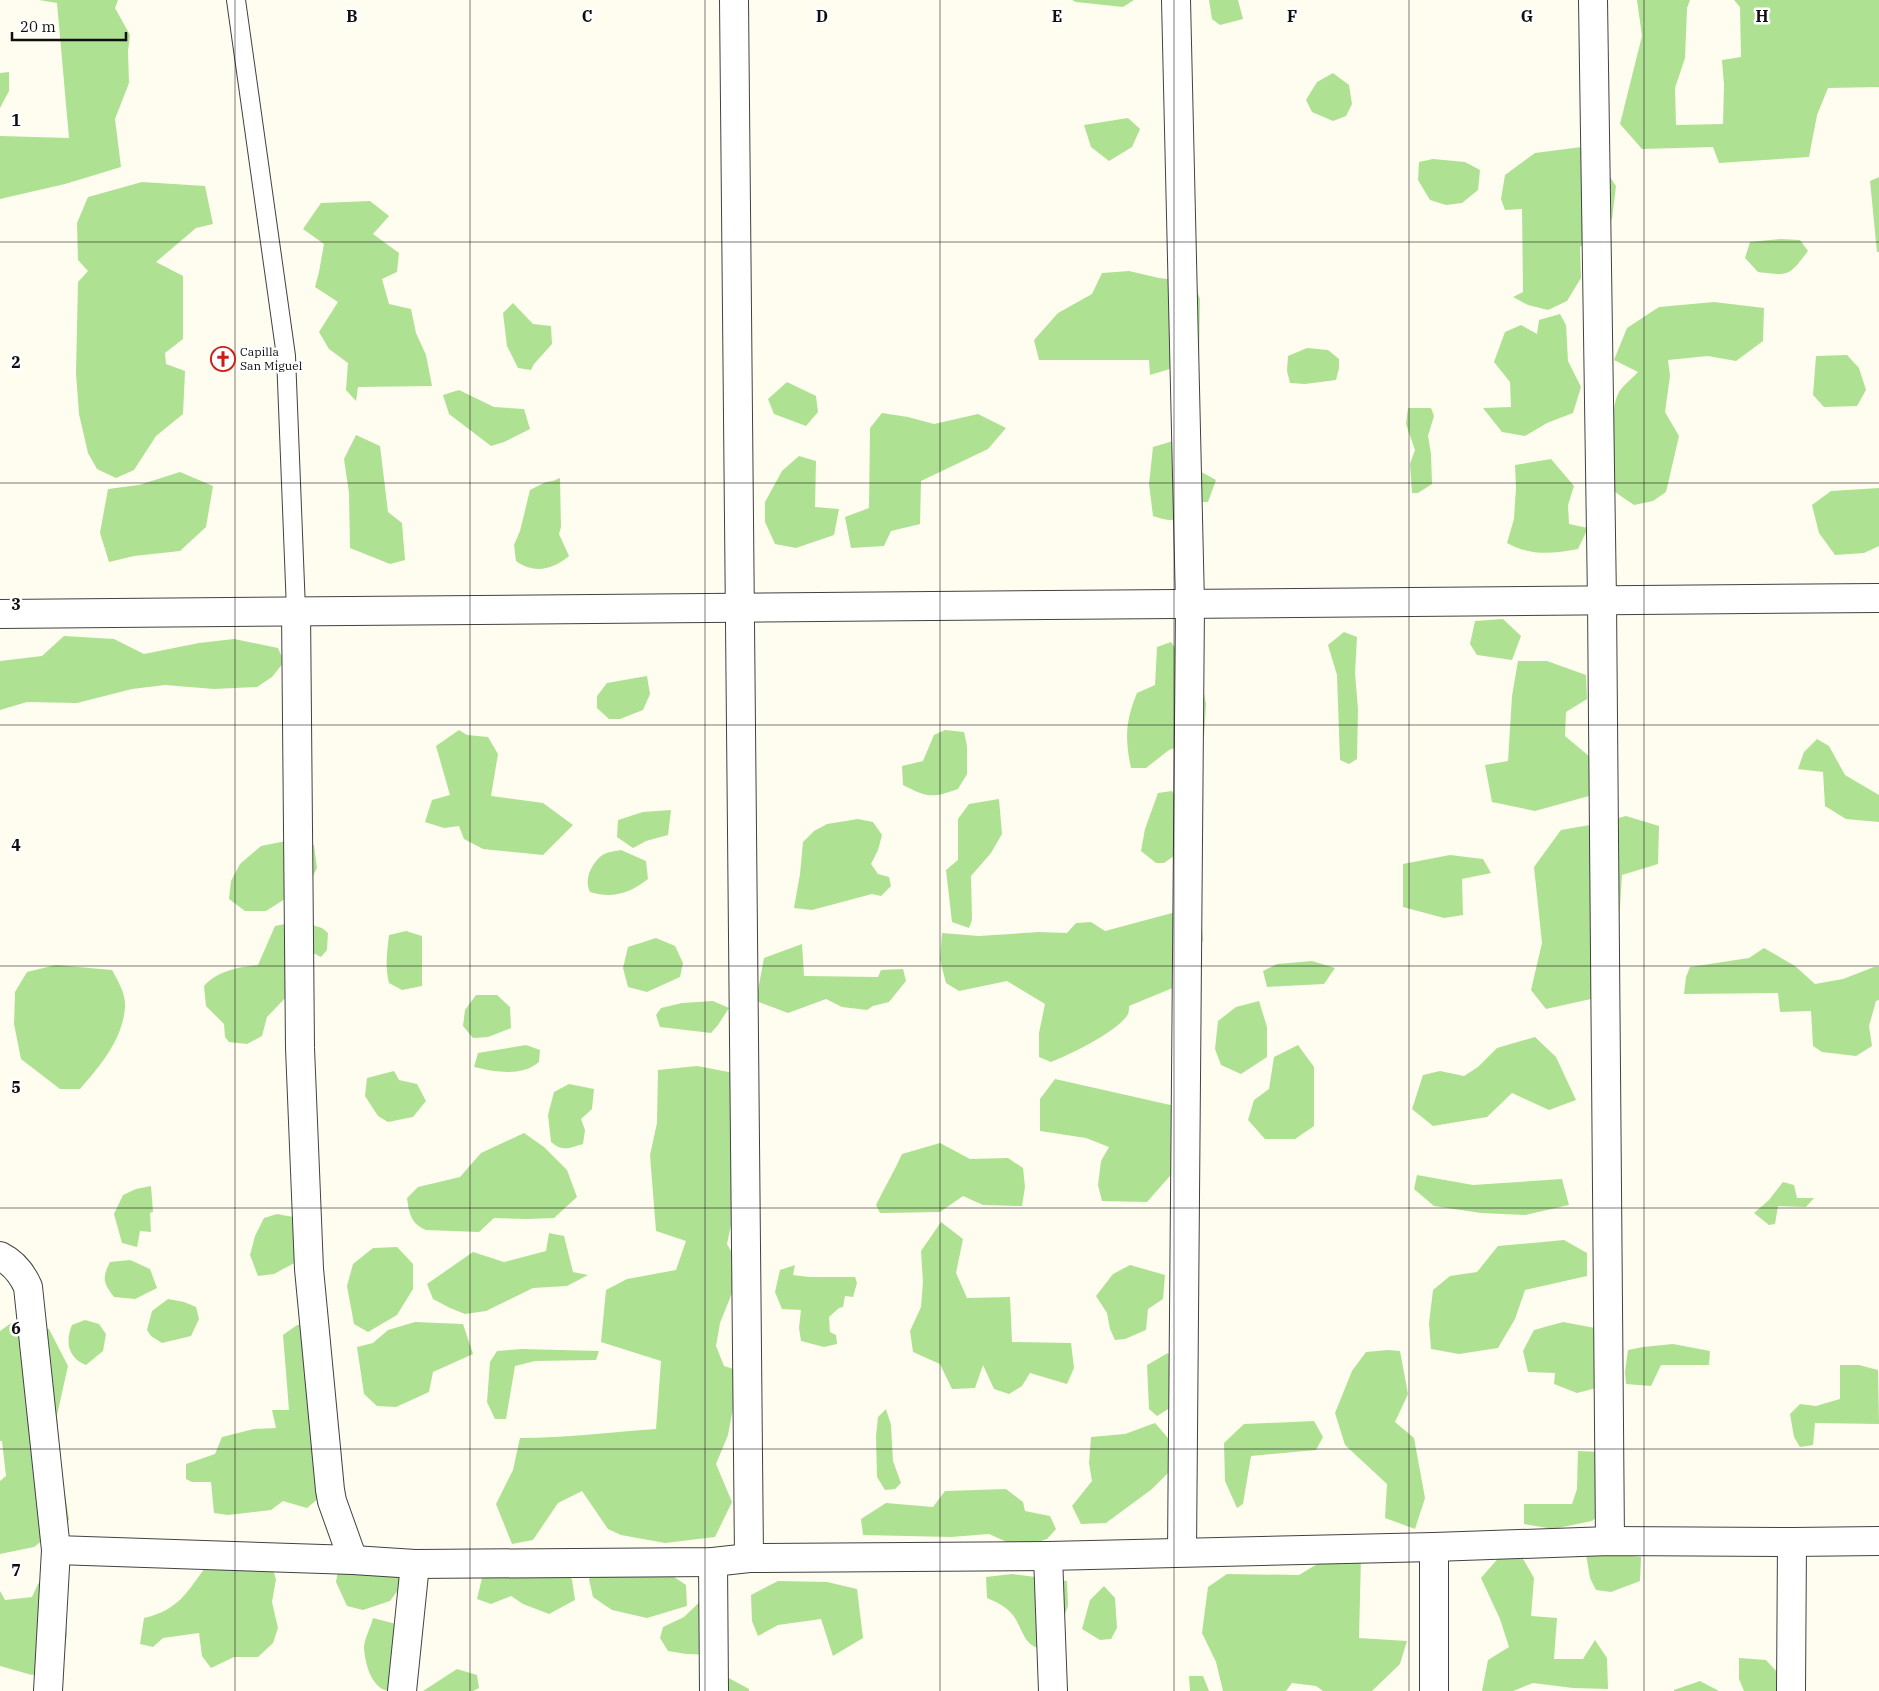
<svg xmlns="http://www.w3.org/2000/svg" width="1879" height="1691" viewBox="0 0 1879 1691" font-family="'IBM Plex Serif',serif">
  <rect width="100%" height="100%" fill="#fffdf0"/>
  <g fill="#afe192">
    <polygon points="39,0 118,0 115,8 130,35 128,51 129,83 115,119 121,167 65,184 0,199 0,136 69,138 57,3"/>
    <polygon points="1072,0 1134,0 1123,7 1076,2"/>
    <polygon points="1209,0 1238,0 1243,19 1220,25 1212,19"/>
    <polygon points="1637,0 1690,0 1687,8 1685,58 1675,88 1676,125 1723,124 1724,85 1722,60 1741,57 1740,7 1734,0 1879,0 1879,87 1828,88 1817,115 1809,157 1719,163 1713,147 1642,149 1620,124 1642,36"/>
    <polygon points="9,72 9,91 0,108 0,73"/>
    <polygon points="1333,73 1349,85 1352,104 1346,116 1333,121 1312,112 1306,100 1317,82"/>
    <polygon points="1128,118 1140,129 1132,147 1109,161 1091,147 1084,125"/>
    <polygon points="1589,146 1616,186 1612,219 1580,247 1581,278 1567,301 1548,310 1528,305 1513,297 1523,292 1522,209 1505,210 1501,199 1505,175 1535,153"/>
    <polygon points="1433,159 1465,162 1480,170 1478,190 1462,203 1446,205 1430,200 1418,180 1419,162"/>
    <polygon points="1879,177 1879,252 1877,252 1870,181"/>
    <polygon points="142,182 205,186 213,224 196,228 156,262 183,276 183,339 165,353 166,364 185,371 183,414 156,436 134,470 116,478 97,469 88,453 79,414 76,373 78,282 88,271 78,260 77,223 88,197"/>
    <polygon points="370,201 389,216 373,234 399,253 397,272 382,279 389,304 411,309 416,333 426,355 432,386 358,387 356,401 346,390 348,363 329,349 319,332 338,302 315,287 319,272 324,244 303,229 321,203"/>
    <path d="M1781,239L1800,240L1808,251C1789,276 1790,276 1758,272L1745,258L1750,242Z"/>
    <polygon points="1129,271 1159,278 1194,282 1200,299 1199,360 1150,375 1149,360 1039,360 1034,340 1058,313 1092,294 1102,273"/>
    <path d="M1714,302L1764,308L1763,341L1736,361L1708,356L1668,360L1670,376L1665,412L1679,436L1666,492L1653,501L1634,505L1615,492C1613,470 1608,411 1619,392C1623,385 1632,379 1638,372L1614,360L1627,328L1659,307Z"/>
    <polygon points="513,303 533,324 551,326 552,344 534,364 531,370 518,368 507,346 503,313"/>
    <polygon points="1560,314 1566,325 1568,361 1581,387 1573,413 1547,423 1525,436 1502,432 1483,408 1511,407 1510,382 1494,362 1505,332 1521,325 1537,334 1539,320"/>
    <polygon points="1307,348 1328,350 1339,359 1339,368 1336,380 1305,384 1290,383 1287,371 1288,356"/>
    <polygon points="1847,355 1859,368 1866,390 1857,406 1824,407 1813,395 1816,356"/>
    <polygon points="787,382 816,396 818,412 806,426 774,414 768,399"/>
    <polygon points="459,390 494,407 524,409 530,429 504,442 491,446 449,414 443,395"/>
    <polygon points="1408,408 1431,408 1434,416 1428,436 1431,454 1432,484 1418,493 1412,493 1410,464 1415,450 1406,424"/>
    <polygon points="882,413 908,417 934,424 978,414 1006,428 988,449 921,481 920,524 891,531 884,546 851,548 845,517 869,508 870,428"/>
    <polygon points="356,435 380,446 388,512 402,523 405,560 390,564 350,548 349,493 344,459"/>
    <path d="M1173,441L1198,470L1216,480L1208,502H1200C1180,518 1180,525 1153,516L1149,484L1153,447Z"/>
    <polygon points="799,456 816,461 815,507 839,509 834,535 796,548 775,544 765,522 765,502 782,471"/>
    <path d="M1551,459L1574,486L1568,505L1569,524L1588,528L1578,549C1552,554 1531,556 1507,543L1514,519L1516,488L1515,465Z"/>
    <polygon points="180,472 213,486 206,527 180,551 134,556 109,562 100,533 108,489 139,485"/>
    <path d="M560,478L561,527L559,534L569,556C552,570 534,574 516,561L514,545L520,531L530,490L546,482L553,481Z"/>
    <polygon points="1879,488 1879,546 1864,553 1835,555 1819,533 1812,505 1831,491"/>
    <polygon points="1503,619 1521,636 1512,660 1477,655 1470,644 1475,621"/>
    <polygon points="1344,632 1357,637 1355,673 1358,709 1357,759 1349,764 1340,760 1337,675 1328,645"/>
    <polygon points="64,636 114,639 144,654 199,643 234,639 278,648 284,662 272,677 257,687 214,689 165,685 132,689 77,703 27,702 0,710 0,661 42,656"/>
    <path d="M1171,642L1203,689L1206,704L1204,737L1169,750L1146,768H1131C1125,739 1125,722 1137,693L1155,685L1157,647Z"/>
    <polygon points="1518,661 1547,661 1586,675 1587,699 1566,712 1565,736 1596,762 1589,796 1535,811 1492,802 1485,765 1508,761 1512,696"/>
    <polygon points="647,676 650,694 643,710 620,719 609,719 597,708 597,696 607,683"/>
    <polygon points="459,730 467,735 488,737 498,754 491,796 543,803 573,825 543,855 483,849 464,839 459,826 444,828 425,822 432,800 450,795 436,746"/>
    <path d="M945,730L964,732L967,746V774L958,789C932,798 928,798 903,785L902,766L923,761L934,735Z"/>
    <polygon points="1817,739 1829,746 1845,775 1879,795 1879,822 1846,819 1825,806 1823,772 1798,769 1804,752"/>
    <polygon points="1172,791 1179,802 1178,853 1164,863 1156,863 1141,851 1145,829 1158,793"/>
    <polygon points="999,799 1002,834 991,853 971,876 972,920 969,928 952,922 946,870 958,860 958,819 969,804"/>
    <polygon points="671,810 668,835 646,841 633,848 617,837 618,820 643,812"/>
    <polygon points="1626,816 1659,826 1658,864 1622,875 1616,970 1591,999 1546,1009 1531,990 1542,943 1534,867 1561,830 1590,825"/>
    <polygon points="858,819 873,822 882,835 878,850 871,864 878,874 889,877 891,886 881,896 872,894 812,910 794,908 800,874 803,842 814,831 827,824"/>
    <polygon points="291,840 314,845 317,868 307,888 296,892 266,911 245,911 229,899 231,881 240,864 261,846"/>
    <path d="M621,850L646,861L648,879C630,893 613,899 590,892C584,879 591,865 601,856C606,852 615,851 621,850Z"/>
    <polygon points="1450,855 1483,859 1491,873 1462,879 1463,915 1444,918 1403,907 1403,864"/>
    <path d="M1176,912L1201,914L1203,941L1175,987L1129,1006C1129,1009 1129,1012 1128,1014C1119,1031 1069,1055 1051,1062L1039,1057V1033L1045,1004L1007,981L959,991L946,983L940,960L942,933L979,936L1039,932L1067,933L1076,923L1091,922L1105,931Z"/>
    <path d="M300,921L322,928L328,933L327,950L321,957L309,951L295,988L267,1017L262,1036L247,1044L229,1042L225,1037L224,1024L206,1006L204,986C217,971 238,967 258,965L275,926Z"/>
    <path d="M406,931L422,936V986L402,990L389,983C385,967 387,952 389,935Z"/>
    <polygon points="656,938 675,946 683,963 680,977 647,992 628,987 623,968 628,947"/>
    <polygon points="802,944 804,976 878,977 881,970 903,969 906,981 889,1002 873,1006 867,1010 842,1007 826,999 788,1013 756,1001 764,958"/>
    <polygon points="1764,948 1795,966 1815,984 1843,979 1874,967 1879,967 1879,1000 1876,1001 1869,1026 1872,1046 1856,1056 1822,1052 1813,1046 1811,1011 1780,1012 1778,993 1684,994 1686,977 1690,967 1749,958"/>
    <polygon points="1312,961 1335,968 1324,984 1267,987 1263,971 1277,964"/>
    <path d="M56,965L112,970C118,981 126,994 125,1007C123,1039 100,1066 80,1089H60L21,1059L14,1024L15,992L27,972Z"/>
    <polygon points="476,995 497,995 510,1007 511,1028 488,1037 473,1038 463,1026 465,1010"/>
    <polygon points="713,1001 729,1008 718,1025 711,1033 660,1027 656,1015 661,1008 682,1003"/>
    <polygon points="1259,1001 1267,1027 1267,1057 1241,1074 1221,1065 1215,1049 1218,1021 1236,1007"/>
    <polygon points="1535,1037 1556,1057 1576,1100 1549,1110 1512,1093 1487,1117 1433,1126 1412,1109 1423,1075 1440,1071 1464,1076 1478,1067 1497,1048"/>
    <path d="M526,1045L540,1050L539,1062C521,1077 495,1072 474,1067L478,1053Z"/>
    <polygon points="1298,1045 1314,1067 1314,1126 1295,1139 1265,1139 1248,1120 1254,1100 1269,1089 1274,1057"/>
    <path d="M697,1066L734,1073L735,1206L727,1244L732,1253L734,1288L720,1323L716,1346L724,1366L740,1371L728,1435L716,1464L732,1502L715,1537L665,1543L621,1535L608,1529L582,1491L558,1503L533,1540L512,1544L496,1504L513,1470L520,1438C565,1438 610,1432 656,1429L661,1361L601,1342L606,1290L627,1279L676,1270L686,1241L656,1231L650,1155L657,1123L658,1070Z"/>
    <polygon points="394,1071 399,1080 417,1084 426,1101 413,1117 388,1122 378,1116 365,1096 367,1078"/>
    <polygon points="1055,1079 1175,1106 1177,1168 1147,1202 1102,1201 1098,1185 1101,1161 1109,1147 1086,1138 1040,1131 1040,1099"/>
    <path d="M569,1084L594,1089L592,1109L581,1119L585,1130L583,1144C569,1148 563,1152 551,1142L548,1115L554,1092Z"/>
    <path d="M524,1133L544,1147L567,1170L577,1197L554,1218L527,1219L494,1218L479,1232L426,1230C411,1224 409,1213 407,1198L418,1187L460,1177L481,1153Z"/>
    <path d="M940,1143L970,1159L1008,1158L1023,1168L1025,1187L1022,1206L983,1205L963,1196L940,1212L880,1213L876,1205C884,1188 894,1172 902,1154Z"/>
    <polygon points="1417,1175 1473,1185 1562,1179 1569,1205 1525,1215 1481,1213 1434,1206 1414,1189"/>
    <polygon points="1783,1182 1794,1185 1797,1198 1814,1198 1806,1207 1778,1206 1775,1224 1769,1225 1754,1213 1769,1200"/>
    <polygon points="151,1186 153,1212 150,1213 151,1232 140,1231 137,1247 122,1243 114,1214 123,1195 136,1189"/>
    <polygon points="277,1214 304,1219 300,1260 274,1274 258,1276 250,1255 255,1236 264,1218"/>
    <polygon points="941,1222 963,1239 956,1273 967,1298 1010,1297 1012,1342 1071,1343 1074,1368 1067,1384 1030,1373 1022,1386 1009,1394 994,1389 983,1365 975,1388 952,1389 940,1364 913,1352 910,1331 921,1307 923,1282 921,1251"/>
    <polygon points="549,1233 564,1236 573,1272 588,1275 567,1286 533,1288 486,1311 465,1314 450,1308 433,1299 427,1284 473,1252 504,1262 546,1251"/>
    <polygon points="1564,1240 1587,1253 1587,1276 1525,1290 1515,1319 1498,1348 1459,1354 1431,1349 1429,1323 1433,1290 1450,1276 1477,1272 1498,1246"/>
    <polygon points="397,1247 413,1264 413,1289 397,1315 368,1332 354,1324 347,1286 353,1264 373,1248"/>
    <path d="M130,1260L150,1269L157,1288L135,1299L114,1297C103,1283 102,1278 110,1262Z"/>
    <polygon points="795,1265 793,1275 809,1277 855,1277 857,1283 853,1297 845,1296 843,1307 839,1308 829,1317 830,1332 836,1335 837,1344 824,1347 801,1341 799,1328 801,1310 782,1309 775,1292 780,1270"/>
    <polygon points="1130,1265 1165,1275 1163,1299 1148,1309 1146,1330 1125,1339 1115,1340 1110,1329 1107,1313 1096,1296 1113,1274"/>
    <polygon points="168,1299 184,1302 196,1307 199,1319 191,1336 162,1343 151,1336 147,1330 152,1311"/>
    <path d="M85,1320L99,1324L106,1334L103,1351L86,1365C68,1358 65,1342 72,1325Z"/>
    <polygon points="14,1321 49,1329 68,1366 57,1415 60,1461 69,1520 34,1547 0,1554 0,1481 6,1476 2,1441 0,1441 0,1331"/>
    <polygon points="317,1322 319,1498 307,1508 283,1501 271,1510 228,1515 214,1513 211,1482 192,1482 186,1479 186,1464 215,1454 222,1437 254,1429 276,1428 272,1410 289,1410 283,1335 297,1325"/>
    <polygon points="415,1322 463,1324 473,1354 433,1372 429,1392 396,1407 377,1406 364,1394 357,1347 373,1343 388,1330"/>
    <polygon points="1563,1322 1600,1329 1600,1387 1577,1393 1554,1384 1555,1373 1528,1372 1523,1351 1534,1330"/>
    <polygon points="1673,1344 1710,1351 1709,1365 1661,1365 1651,1386 1626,1384 1625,1372 1628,1350 1643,1347"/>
    <polygon points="522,1349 599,1351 596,1360 535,1361 515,1366 506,1419 495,1419 487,1402 490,1362 497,1351"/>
    <polygon points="1388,1350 1400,1351 1408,1394 1395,1422 1414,1438 1425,1498 1415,1529 1385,1518 1387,1484 1345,1445 1335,1413 1352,1371 1366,1352"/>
    <polygon points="1168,1353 1174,1362 1178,1403 1157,1416 1149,1409 1147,1365"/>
    <polygon points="1840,1365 1859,1365 1878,1370 1879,1424 1815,1423 1813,1445 1800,1447 1794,1437 1790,1414 1800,1404 1816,1406 1840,1399"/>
    <polygon points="886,1409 891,1425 893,1461 901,1483 895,1489 885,1490 877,1477 876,1436 878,1417"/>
    <polygon points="1314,1421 1323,1437 1316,1450 1251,1456 1243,1504 1237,1508 1225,1481 1224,1443 1244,1424"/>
    <polygon points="1155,1423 1174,1445 1172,1469 1152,1489 1106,1523 1081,1524 1072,1506 1092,1481 1089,1463 1091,1437 1125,1434"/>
    <polygon points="1578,1451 1599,1452 1603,1511 1592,1521 1553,1529 1524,1524 1524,1504 1572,1504 1577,1489"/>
    <polygon points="1006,1489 1023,1502 1025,1511 1050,1516 1056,1529 1047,1539 1020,1548 989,1534 951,1537 863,1535 861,1519 886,1503 933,1507 945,1491"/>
    <polygon points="341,1553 399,1558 401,1586 390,1601 363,1610 347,1606 336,1582"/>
    <polygon points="1608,1553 1641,1557 1640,1581 1611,1592 1596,1590 1590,1578 1586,1554"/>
    <polygon points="1501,1555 1522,1557 1534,1578 1531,1616 1557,1618 1554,1659 1583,1659 1595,1640 1607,1658 1608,1689 1573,1688 1533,1683 1513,1691 1482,1691 1488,1660 1509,1647 1500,1619 1481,1578"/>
    <polygon points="1361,1557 1359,1638 1407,1641 1400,1664 1372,1691 1323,1691 1316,1686 1292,1683 1286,1691 1223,1691 1216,1662 1202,1633 1208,1587 1227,1574 1299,1575 1324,1560"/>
    <polygon points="649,1560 686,1585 687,1606 647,1618 612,1610 593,1597 589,1579 601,1563"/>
    <polygon points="564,1562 572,1580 575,1600 549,1614 523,1604 511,1596 491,1604 477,1599 482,1578 500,1569"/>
    <path d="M207,1565L272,1567L276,1579L272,1602L278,1628L273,1643L258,1657H234L211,1668L202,1656L199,1633L163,1638L153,1647L140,1644L144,1618C179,1610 187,1592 207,1565Z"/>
    <path d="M1012,1574L1067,1581L1068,1606L1058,1633L1045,1649C1020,1648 1024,1623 1008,1610C1003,1605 994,1601 987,1598L986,1577Z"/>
    <polygon points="45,1578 63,1596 67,1633 62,1669 32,1675 0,1666 0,1591 5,1600 32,1597 38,1584"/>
    <polygon points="778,1581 827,1582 857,1589 863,1638 833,1656 821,1619 778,1625 758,1636 752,1621 751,1595"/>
    <polygon points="1104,1586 1115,1598 1117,1628 1111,1639 1100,1640 1082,1629 1090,1600"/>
    <polygon points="707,1595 726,1603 728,1635 723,1655 686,1654 668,1651 660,1638 663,1627 684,1617"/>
    <path d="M373,1618L396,1624L391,1691C372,1691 365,1664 364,1648C364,1639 371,1627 373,1618Z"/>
    <polygon points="1739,1658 1766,1660 1777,1672 1776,1691 1744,1691 1739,1679"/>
    <polygon points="457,1669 477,1675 479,1688 473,1691 423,1691"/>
    <polygon points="725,1676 749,1689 749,1691 708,1691"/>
    <polygon points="1189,1676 1203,1676 1209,1691 1190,1691"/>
    <polygon points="1700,1681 1719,1691 1674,1691 1674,1690"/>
  </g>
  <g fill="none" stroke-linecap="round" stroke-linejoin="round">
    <defs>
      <polyline id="service" points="236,0 286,356 296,610"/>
      <g id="minor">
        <polyline points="734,0 749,1558"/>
        <polyline points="1176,0 1190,604 1182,1552"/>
        <polyline points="1593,0 1602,601 1610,1541"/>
        <polyline points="296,610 300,1048 309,1269 330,1490 332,1501 353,1560"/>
        <path d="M0,1256C14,1263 22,1273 28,1287L56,1550L48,1691"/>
        <polyline points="1434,1547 1434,1691"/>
        <polyline points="56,1550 353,1560 415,1564 713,1562 749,1558 1048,1556 1434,1547 1610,1541 1792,1542 1879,1541"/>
        <polyline points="1048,1556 1053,1691"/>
        <polyline points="713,1562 714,1691"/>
        <polyline points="402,1691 415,1564"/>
        <polyline points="1791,1691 1792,1542"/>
      </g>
      <polyline id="tertiary" points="0,614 1879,598"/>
    </defs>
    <use href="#service" stroke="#424242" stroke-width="20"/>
    <use href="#minor" stroke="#424242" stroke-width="30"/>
    <use href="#tertiary" stroke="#424242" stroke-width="30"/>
    <use href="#service" stroke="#fff" stroke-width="18"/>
    <use href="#minor" stroke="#fff" stroke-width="28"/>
    <use href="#tertiary" stroke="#fff" stroke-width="28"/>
  </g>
  <path fill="none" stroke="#0f0f0f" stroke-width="1" stroke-opacity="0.55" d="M235,0V1691M470,0V1691M705,0V1691M940,0V1691M1174,0V1691M1409,0V1691M1644,0V1691M0,242H1879M0,483H1879M0,725H1879M0,966H1879M0,1208H1879M0,1449H1879"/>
  <defs>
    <symbol id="church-ring" viewBox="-11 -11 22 22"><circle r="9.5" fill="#fff" stroke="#cf1d16" stroke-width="1.5"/><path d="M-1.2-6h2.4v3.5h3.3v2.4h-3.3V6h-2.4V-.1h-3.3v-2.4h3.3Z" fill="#cf1d16"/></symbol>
  </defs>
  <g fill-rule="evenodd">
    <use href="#church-ring" x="209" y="345" width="28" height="28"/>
  </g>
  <g text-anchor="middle" stroke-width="5" stroke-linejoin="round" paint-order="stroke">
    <g font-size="12" fill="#0f0f0f" stroke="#fff" text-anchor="start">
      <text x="240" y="356">Capilla<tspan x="240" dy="14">San Miguel</tspan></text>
    </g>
  </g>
  <g font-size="16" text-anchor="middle" font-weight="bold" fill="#0f0f0f" stroke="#fff" stroke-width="5" stroke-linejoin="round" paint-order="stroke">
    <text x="352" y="22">B</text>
    <text x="587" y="22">C</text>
    <text x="822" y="22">D</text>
    <text x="1057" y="22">E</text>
    <text x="1292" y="22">F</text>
    <text x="1527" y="22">G</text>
    <text x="1762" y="22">H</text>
    <text x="16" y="126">1</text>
    <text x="16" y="368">2</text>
    <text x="16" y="610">3</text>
    <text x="16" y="851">4</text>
    <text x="16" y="1093">5</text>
    <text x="16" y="1334">6</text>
    <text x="16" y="1576">7</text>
  </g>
  <path d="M12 32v8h114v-8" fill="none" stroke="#0f0f0f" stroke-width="2.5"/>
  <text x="20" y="32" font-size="15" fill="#0f0f0f" stroke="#ffffff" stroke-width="4" paint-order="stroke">20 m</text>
</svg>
